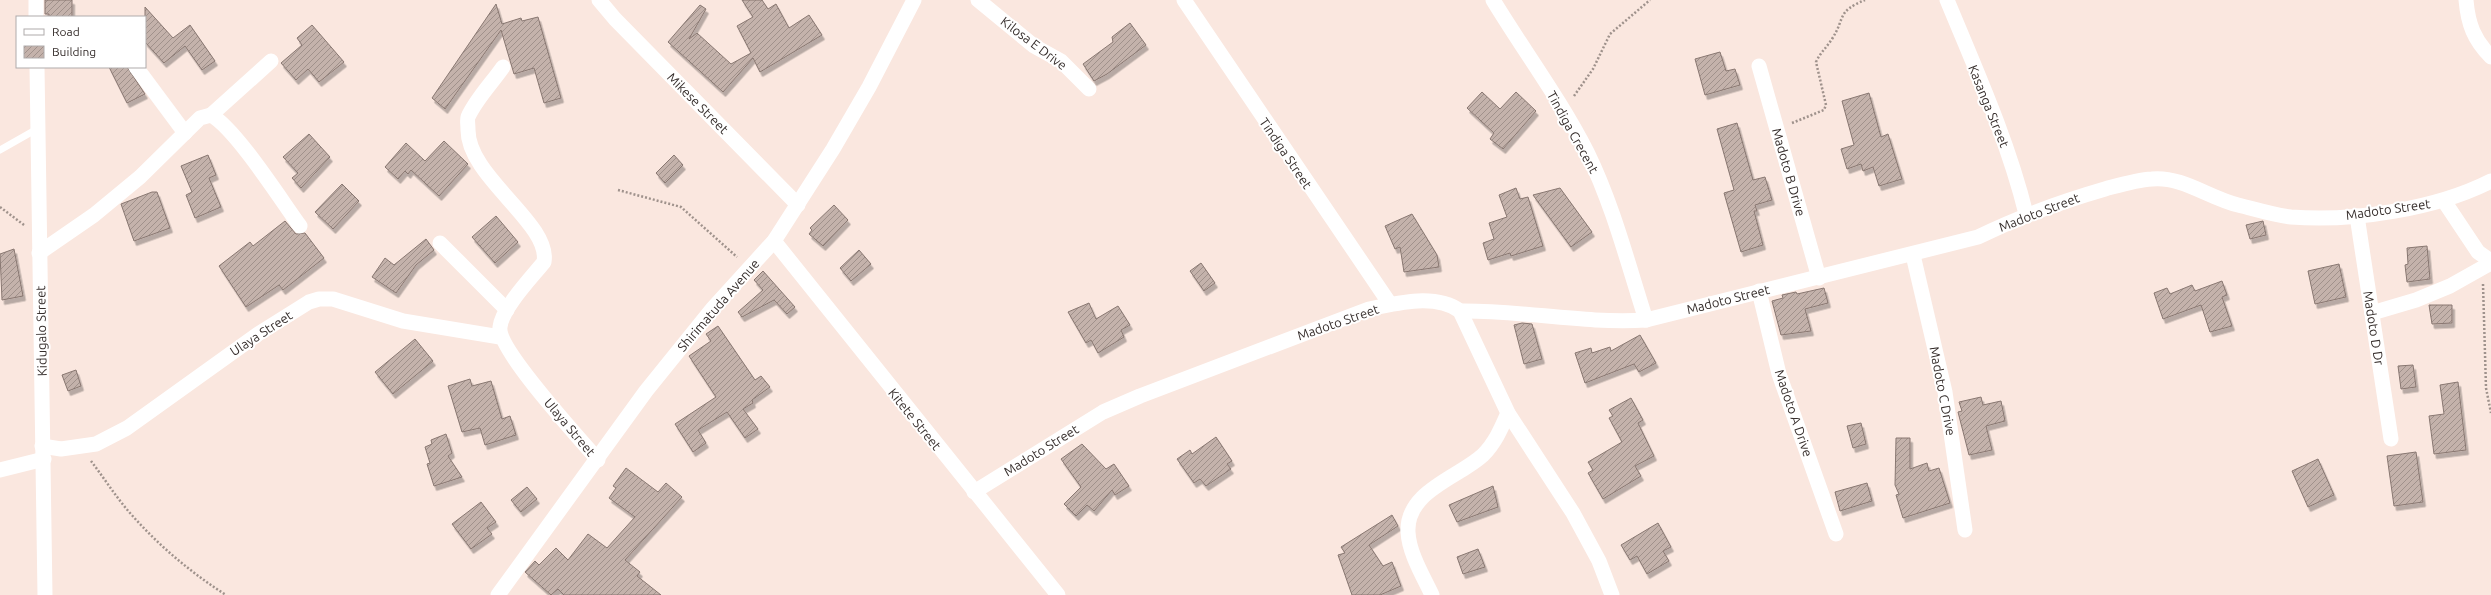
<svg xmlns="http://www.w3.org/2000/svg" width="2491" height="595" viewBox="0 0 2491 595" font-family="Ubuntu,sans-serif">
  <defs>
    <pattern id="building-hatch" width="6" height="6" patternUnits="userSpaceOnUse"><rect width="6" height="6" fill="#c4b2ab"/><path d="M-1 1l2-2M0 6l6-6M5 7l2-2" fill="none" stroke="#a0918b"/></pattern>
    <filter id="shadow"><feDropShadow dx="2.5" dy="4.5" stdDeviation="0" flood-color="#0004"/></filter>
  </defs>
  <rect width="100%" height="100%" fill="#fae7df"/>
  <g fill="url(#building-hatch)" stroke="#887771" filter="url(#shadow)">
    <polygon points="45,0 72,0 72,17 49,17 49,14 45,14"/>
    <polygon points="742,0 762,0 768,9 776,4 789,28 809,15 822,35 760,72 753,58 723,92 668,42 700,5 706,9 689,39 697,33 731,64 751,53 737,26 753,17"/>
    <polygon points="496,4 502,24 521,18 522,21 538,17 561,98 544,103 534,68 514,74 501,30 445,109 432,98"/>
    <polygon points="145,7 173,38 190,25 215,61 202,70 185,46 164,63 145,42"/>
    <polygon points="1130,23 1146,45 1107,74 1094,81 1083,64 1113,42 1112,37"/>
    <polygon points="312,25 344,62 319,82 308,69 296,80 281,63 302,45 297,38"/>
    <polygon points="1720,52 1726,71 1735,69 1740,85 1705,95 1695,59"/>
    <polygon points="109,67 127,67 145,94 127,103"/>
    <polygon points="1482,92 1500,109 1516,92 1536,111 1503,149 1490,139 1494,133 1467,108"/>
    <polygon points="1869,93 1881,137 1888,134 1902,179 1879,186 1873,167 1863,171 1861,164 1847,169 1841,149 1854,145 1842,101"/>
    <polygon points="1737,123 1753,180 1765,177 1772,200 1755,205 1757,211 1754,211 1763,245 1741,252 1724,193 1734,190 1717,129"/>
    <polygon points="309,134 330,157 301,188 292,178 298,173 283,157"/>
    <polygon points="444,141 468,164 439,196 411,170 408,174 405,171 398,179 385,167 406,143 425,161"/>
    <polygon points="208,155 216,175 209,178 221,207 195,218 186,195 192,192 181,166"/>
    <polygon points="674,155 683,165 665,183 656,173"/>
    <polygon points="342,184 359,201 333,229 315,212"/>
    <polygon points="1516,188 1520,199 1528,197 1543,246 1511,256 1510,253 1488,260 1483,243 1494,239 1489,223 1507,217 1499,195"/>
    <polygon points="1560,188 1592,232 1571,247 1533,195"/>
    <polygon points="152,192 157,192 170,228 134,241 121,204"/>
    <polygon points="834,205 848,220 823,246 809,234 812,230 810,228"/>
    <polygon points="1412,214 1437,255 1439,267 1404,272 1400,247 1395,249 1385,226"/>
    <polygon points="496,216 518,242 495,263 472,237"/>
    <polygon points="285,221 296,234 305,233 324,258 283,290 279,285 246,307 219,266 250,242 253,246"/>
    <polygon points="2263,221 2266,235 2250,239 2246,225"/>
    <polygon points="426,239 434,250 416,265 396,293 372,277 385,258 394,265"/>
    <polygon points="2427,246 2430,279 2407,282 2405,265 2408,264 2407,248"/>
    <polygon points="14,249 23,296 2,300 0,254"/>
    <polygon points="859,250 871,264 851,281 840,268"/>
    <polygon points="1201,263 1215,283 1204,291 1190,271"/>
    <polygon points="2339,264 2346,297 2315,304 2308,271"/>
    <polygon points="763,271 795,307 787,314 774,300 742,317 738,312 763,290 754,280"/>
    <polygon points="2222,281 2227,295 2222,297 2232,326 2210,332 2201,305 2163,319 2154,293 2167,288 2170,294 2192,285 2195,291"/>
    <polygon points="1824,288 1828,303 1805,309 1811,331 1781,335 1772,301 1783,298 1782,295 1796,292 1797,294"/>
    <polygon points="1089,303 1096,319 1118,306 1130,325 1121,330 1124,337 1098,353 1091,340 1086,343 1068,312"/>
    <polygon points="2429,305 2452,305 2452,323 2432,324"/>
    <polygon points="1522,323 1532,324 1542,359 1524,364 1514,325"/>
    <polygon points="718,326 755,380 761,376 770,387 752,400 753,403 743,409 758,429 745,438 727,412 698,430 706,443 693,452 675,424 716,397 689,356 711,341 706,334"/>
    <polygon points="1640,335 1656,363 1639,372 1634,364 1585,383 1575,353 1591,348 1592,353 1610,347 1611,351"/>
    <polygon points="415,339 433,361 393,394 375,372"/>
    <polygon points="2413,365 2416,387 2401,389 2398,366"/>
    <polygon points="76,370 81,386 68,391 62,375"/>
    <polygon points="470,379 472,386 491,381 502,419 510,416 516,435 485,445 480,428 462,432 448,386"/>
    <polygon points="2458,382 2466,450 2434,454 2429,416 2444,414 2440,385"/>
    <polygon points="1981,397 1983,405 2001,401 2005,421 1986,426 1992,450 1969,455 1958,412 1962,411 1959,402"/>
    <polygon points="1631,398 1643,420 1638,423 1654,456 1635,466 1641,476 1603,499 1588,473 1593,470 1588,462 1622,442 1609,418 1613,416 1609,410"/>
    <polygon points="1861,423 1866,444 1853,448 1847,426"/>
    <polygon points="446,434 452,453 448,456 462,477 434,486 427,464 430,463 425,447 432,444 431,440"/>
    <polygon points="1216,437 1232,461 1227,464 1231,469 1206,486 1200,479 1194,483 1177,459 1190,450 1192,454"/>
    <polygon points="1896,438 1910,438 1910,469 1927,463 1929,471 1939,468 1950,503 1903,518 1896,495 1899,494 1895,485"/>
    <polygon points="1082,444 1106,469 1114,464 1129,486 1115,495 1112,490 1094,511 1087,505 1076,516 1064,504 1081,487 1061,459"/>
    <polygon points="2416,452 2423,502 2394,506 2387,456"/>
    <polygon points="2318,459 2334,495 2308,507 2292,471"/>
    <polygon points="626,468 658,492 666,483 682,497 625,560 640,572 637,576 661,595 564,595 558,589 551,595 525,572 535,561 539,565 556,548 568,560 588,534 607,548 635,517 609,498 616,488 613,486"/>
    <polygon points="1867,483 1872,501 1840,511 1835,492"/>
    <polygon points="1493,486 1498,507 1457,522 1449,505"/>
    <polygon points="527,487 537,499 521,512 511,500"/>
    <polygon points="481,502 496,522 487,528 492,534 471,549 452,524"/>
    <polygon points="1392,515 1398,526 1369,545 1383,566 1392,562 1401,586 1380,595 1352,595 1338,555 1345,553 1341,547"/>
    <polygon points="1658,523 1671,547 1663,551 1669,561 1647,574 1637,556 1630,560 1621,545"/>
    <polygon points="1478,549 1485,567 1463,574 1457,557"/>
  </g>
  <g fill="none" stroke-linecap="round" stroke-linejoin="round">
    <g stroke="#9f928c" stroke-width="2.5" stroke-dasharray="2 2" stroke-linecap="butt">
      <polyline points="1574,96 1593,69 1610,34 1650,0"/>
      <path d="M1792,123L1824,110L1826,105L1816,62C1820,53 1827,47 1832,39C1846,17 1836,12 1865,0"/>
      <polyline points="618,190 681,207 737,257"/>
      <polyline points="0,207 24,225"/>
      <polyline points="2483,284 2486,388 2491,413"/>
      <path d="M91,461C104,478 116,497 130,513C158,545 190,572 226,595"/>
    </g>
    <polyline stroke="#fff" stroke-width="7" points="0,150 37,129"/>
    <g stroke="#fff" stroke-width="15">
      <polyline points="36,0 36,17"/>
      <polyline points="599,0 615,19 798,205"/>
      <polyline points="978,0 1034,46 1061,61 1089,89"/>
      <polyline points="1184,0 1390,304"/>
      <path d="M1493,0C1524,51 1560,99 1587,152C1613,205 1628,264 1646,320"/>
      <path d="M1947,0C1976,70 2008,141 2026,214"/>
      <path d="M2466,0C2468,24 2474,40 2491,57"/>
      <polyline points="1759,66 1819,278"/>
      <polyline points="37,67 45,595"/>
      <polyline points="136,67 185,133"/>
      <path d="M503,67C492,83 476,99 468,117C467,120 468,125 468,129C467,177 551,223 544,262C532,277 502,308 500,327C497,349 580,439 598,460"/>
      <polyline points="211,115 271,61"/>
      <polyline points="2444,201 2478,252 2491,261"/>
      <polyline points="2357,216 2391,439"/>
      <polyline points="774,241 1058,595"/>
      <polyline points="440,243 507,310"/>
      <path d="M39,253L94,215L140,177L200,118L211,115C236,129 281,200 300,226"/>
      <polyline points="1913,255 1945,392 1965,530"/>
      <polyline points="1759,291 1779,374 1836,534"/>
      <path d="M1460,311C1522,310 1584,324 1646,320L1978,237C2019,217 2060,202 2105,189C2120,185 2136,180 2152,179C2182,176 2209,198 2238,205C2255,209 2273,215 2291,217C2352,222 2436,209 2491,181"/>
      <polyline points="2372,313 2416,300 2450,286 2491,263"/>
      <polyline points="42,446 61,449 96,444 127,428 258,334 309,302 319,299 333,299 403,321 500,337"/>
      <polyline points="0,470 44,459"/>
      <path d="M974,492L1103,412L1140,396L1369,309C1396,303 1436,293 1460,311L1508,413L1573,513L1599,561L1612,595"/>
      <polyline points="498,595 646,391 713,308 774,241 833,149 869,87 914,0"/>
      <path d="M1432,595C1423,576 1409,553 1408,532C1406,491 1458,478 1483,455C1495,443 1501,429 1508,413"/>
    </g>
  </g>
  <g text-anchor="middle" stroke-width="4" stroke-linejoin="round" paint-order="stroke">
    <g font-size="13" fill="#362e2c" stroke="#fff">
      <text transform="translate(1034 43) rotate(37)" y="5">Kilosa E Drive</text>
      <text transform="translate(698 103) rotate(45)" y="5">Mikese Street</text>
      <text transform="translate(1989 106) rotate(68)" y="5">Kasanga Street</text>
      <text transform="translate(1573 132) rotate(61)" y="5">Tindiga Crecent</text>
      <text transform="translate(1286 153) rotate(56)" y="5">Tindiga Street</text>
      <text transform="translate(1789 172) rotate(74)" y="5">Madoto B Drive</text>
      <text transform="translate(2388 209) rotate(-8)" y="5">Madoto Street</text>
      <text transform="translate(2039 212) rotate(-21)" y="5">Madoto Street</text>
      <text transform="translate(1728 299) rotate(-14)" y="5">Madoto Street</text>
      <text transform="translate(718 305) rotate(-49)" y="5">Shirimatuda Avenue</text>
      <text transform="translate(1338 322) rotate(-19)" y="5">Madoto Street</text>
      <text transform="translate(2374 328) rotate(81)" y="5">Madoto D Dr</text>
      <text transform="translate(41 331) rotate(-91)" y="5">Kidugalo Street</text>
      <text transform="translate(261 333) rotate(-33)" y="5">Ulaya Street</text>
      <text transform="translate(1943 391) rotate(79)" y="5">Madoto C Drive</text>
      <text transform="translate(1794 413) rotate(71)" y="5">Madoto A Drive</text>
      <text transform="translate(915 419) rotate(51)" y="5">Kitete Street</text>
      <text transform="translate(570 427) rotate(50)" y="5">Ulaya Street</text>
      <text transform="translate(1041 450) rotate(-32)" y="5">Madoto Street</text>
    </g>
  </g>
  <rect x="16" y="16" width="130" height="52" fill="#ffffff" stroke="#afabab"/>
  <rect x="24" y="29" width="20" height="6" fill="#ffffff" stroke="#afabab"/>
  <text x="52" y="36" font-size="12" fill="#362e2c">Road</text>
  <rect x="24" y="46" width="20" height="12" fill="url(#building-hatch)" stroke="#afabab"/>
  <text x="52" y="56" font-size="12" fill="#362e2c">Building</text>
</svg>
